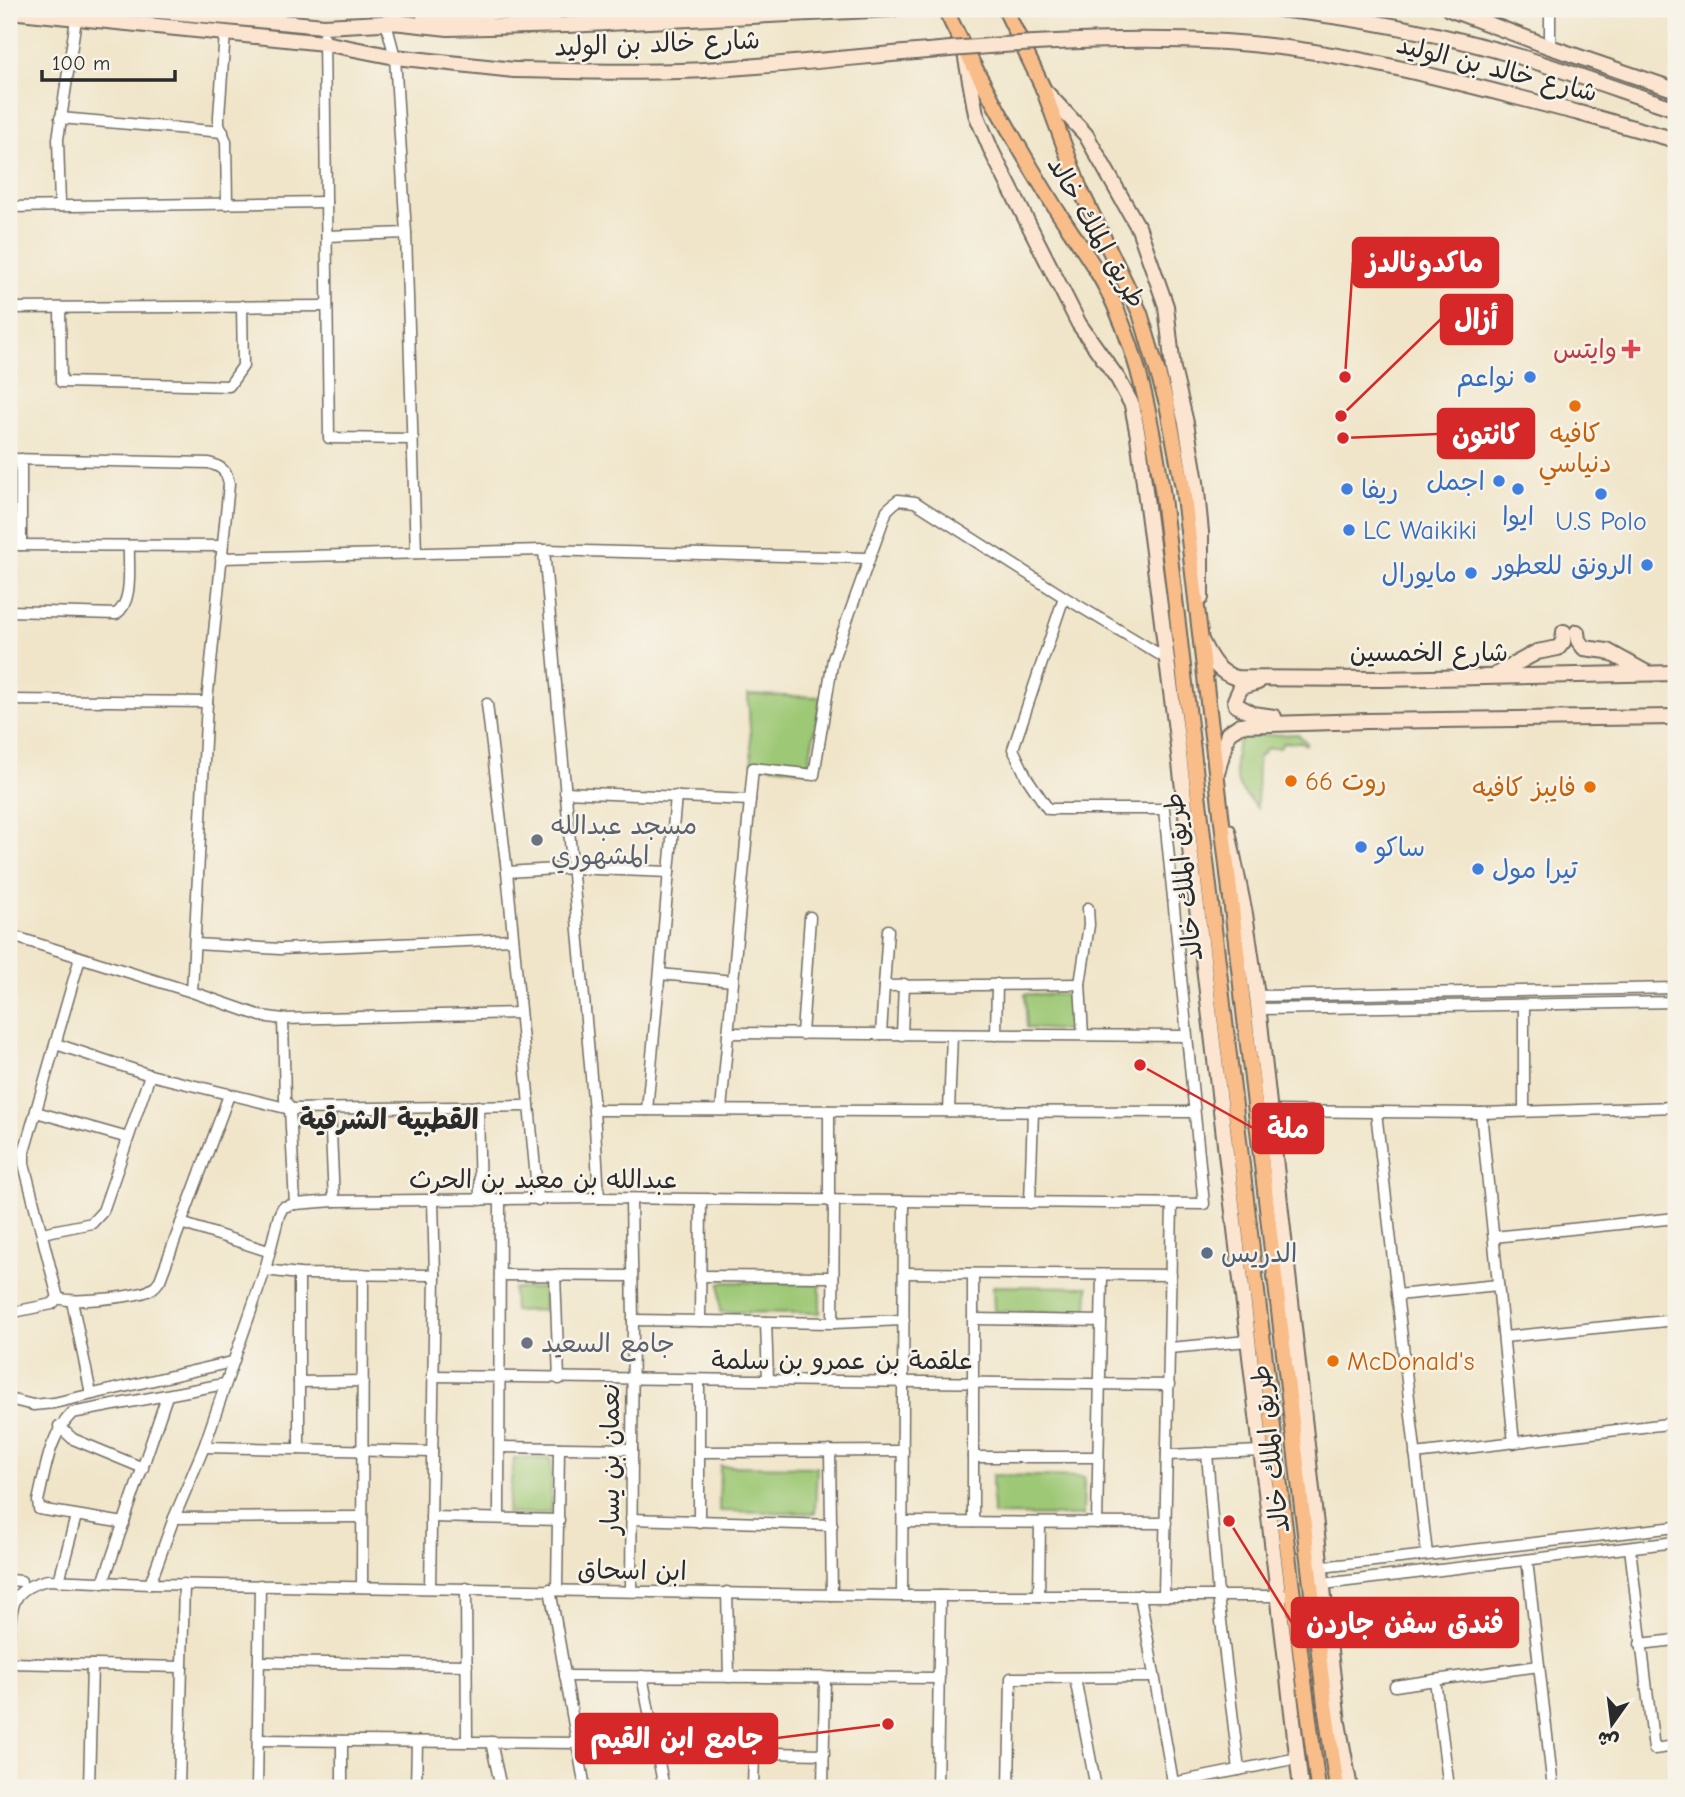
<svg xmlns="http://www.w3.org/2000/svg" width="1685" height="1797" viewBox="0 0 1685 1797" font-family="'Comic Neue','Playpen Sans Arabic',sans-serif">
  <rect width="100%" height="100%" fill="#f7f3e8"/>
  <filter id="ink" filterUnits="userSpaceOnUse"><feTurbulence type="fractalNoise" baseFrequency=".0143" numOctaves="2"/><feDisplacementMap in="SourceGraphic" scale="14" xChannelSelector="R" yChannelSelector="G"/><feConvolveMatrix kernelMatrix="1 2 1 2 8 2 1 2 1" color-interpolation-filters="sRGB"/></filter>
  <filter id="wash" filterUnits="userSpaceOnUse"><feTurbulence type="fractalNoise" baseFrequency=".00686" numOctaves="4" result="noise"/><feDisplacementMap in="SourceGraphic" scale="28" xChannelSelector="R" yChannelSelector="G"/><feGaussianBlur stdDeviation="1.57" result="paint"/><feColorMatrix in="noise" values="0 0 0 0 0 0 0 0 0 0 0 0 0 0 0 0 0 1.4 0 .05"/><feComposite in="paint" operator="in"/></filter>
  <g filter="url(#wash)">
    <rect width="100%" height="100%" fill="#f0e5c9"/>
    <g fill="#9dc874" stroke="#647a50" stroke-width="2">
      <polygon points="748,695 821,697 807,771 752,763"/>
      <path d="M1298,734L1307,743L1305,745L1301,742L1283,743L1280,748H1267L1258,758L1257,808C1252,801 1242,793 1239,786C1233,771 1234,748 1242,736Z"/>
      <polygon points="1025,994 1075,995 1075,1031 1027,1028"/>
      <polygon points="720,1282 820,1283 820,1313 720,1312"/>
      <polygon points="993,1286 1088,1287 1087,1314 994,1311"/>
      <polygon points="543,1288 544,1310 514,1311 513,1289"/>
      <polygon points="514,1458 551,1459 551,1513 507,1513"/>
      <polygon points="720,1466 817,1467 815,1513 719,1511"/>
      <polygon points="992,1475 1084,1477 1083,1516 993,1515"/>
    </g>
  </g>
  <g filter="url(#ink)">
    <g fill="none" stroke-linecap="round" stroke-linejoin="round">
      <defs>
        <g id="street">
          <polyline points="1550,9 1550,47"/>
          <polyline points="386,23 395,57 406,233 416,553"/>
          <polyline points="225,33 219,116 219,125 226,141 227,204"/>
          <polyline points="324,37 329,438 413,439"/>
          <polyline points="60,118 223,132"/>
          <polyline points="60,206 58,139 76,19"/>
          <polyline points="9,207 326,202"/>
          <polyline points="327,236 406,233"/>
          <polyline points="9,308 327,306"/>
          <polyline points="60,308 61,382 229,386 243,366 242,306"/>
          <path d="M9,459L209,463C222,467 227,471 229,484L207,702L192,992"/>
          <polyline points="9,545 222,546"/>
          <polyline points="21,545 21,459"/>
          <polyline points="544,550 594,1110 599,1198"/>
          <polyline points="221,558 544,550 868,558"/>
          <path d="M9,611L116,614C134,602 128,566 129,546"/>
          <polyline points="9,700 207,702"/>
          <polyline points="487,704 507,872 538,1200"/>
          <polyline points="565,792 750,800"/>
          <polyline points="507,872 572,868 669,872"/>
          <polyline points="888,930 884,986 1080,984"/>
          <polyline points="9,935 192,992 261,1016 283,1019 520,1013"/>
          <polyline points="195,944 280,949 513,939"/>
          <polyline points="660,974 733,981"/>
          <polyline points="1257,996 1676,988"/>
          <polyline points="1258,1009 1676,1002"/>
          <polyline points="283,1019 285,1100 290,1109 295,1204"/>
          <polyline points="728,1033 1186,1036"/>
          <polyline points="802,1034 810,917"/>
          <polyline points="881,1034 884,986"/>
          <polyline points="902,1035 904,984"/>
          <polyline points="996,1035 997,984"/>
          <polyline points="1083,1035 1080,984 1089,925 1088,908"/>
          <polyline points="56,1044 150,1075 290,1109 529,1106"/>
          <polyline points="478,1106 480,1200"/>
          <polyline points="330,1110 334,1201"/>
          <polyline points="594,1110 1194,1112"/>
          <polyline points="647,1110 676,796"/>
          <polyline points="721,1110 753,768 814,775 833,659 887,510 898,500 915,502 1064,597"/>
          <polyline points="949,1111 952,1035"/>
          <polyline points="1269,1111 1481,1113 1676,1107"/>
          <polyline points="1524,1111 1524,1005"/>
          <polyline points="36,1112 128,1138"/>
          <polyline points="1376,1112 1427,1554"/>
          <polyline points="1481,1113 1514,1443"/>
          <polyline points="829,1201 829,1111"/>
          <polyline points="1030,1203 1033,1111"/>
          <polyline points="181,1223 268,1251"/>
          <polyline points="42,1233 92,1223 103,1211 150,1075"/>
          <polyline points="1494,1237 1676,1218"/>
          <polyline points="265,1270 299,1274 435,1275"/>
          <polyline points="905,1273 1171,1275"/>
          <polyline points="500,1275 632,1276"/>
          <polyline points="555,1275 559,1379"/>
          <polyline points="700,1276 833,1277"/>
          <polyline points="1397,1295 1498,1285"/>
          <polyline points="58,1298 24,1164 24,1152 80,958"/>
          <polyline points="72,1301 91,1394"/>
          <path d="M9,1313L52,1304L58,1298C74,1304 125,1297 142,1293C151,1291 155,1287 160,1280L229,1095"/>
          <polyline points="974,1319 1101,1321"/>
          <polyline points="633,1320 833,1323 904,1320"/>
          <polyline points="700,1321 701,1200"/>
          <polyline points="766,1322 768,1380"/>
          <polyline points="833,1323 834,1201"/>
          <polyline points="1504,1337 1676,1320"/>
          <polyline points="1169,1348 1248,1341"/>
          <path d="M432,1376C677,1381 923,1381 1169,1385"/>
          <polyline points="699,1380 699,1522"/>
          <polyline points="299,1382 363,1381"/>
          <polyline points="9,1399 33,1405 54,1403 232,1362"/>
          <polyline points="59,1426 73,1439 143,1468"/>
          <polyline points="204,1447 432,1452"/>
          <polyline points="500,1447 632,1449"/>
          <polyline points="299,1449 299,1274"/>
          <polyline points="830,1451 832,1595"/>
          <polyline points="699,1452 903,1451"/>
          <polyline points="1207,1453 1218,1596 1239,1770"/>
          <polyline points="1415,1454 1676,1423"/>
          <polyline points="1167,1455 1261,1451"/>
          <polyline points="973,1457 1098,1457"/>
          <polyline points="431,1517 559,1520"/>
          <polyline points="174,1518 362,1517"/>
          <polyline points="499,1518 500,1200"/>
          <polyline points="631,1519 832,1525"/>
          <polyline points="903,1522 1166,1523"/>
          <polyline points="973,1522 973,1274"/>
          <path d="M124,1523L39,1509L38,1501C46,1469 48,1438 72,1413L224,1384"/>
          <polyline points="1097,1523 1102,1276"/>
          <polyline points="1630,1548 1654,1749 1676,1746"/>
          <polyline points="1527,1560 1553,1788"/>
          <polyline points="1321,1567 1676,1527"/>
          <polyline points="9,1580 21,1581"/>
          <polyline points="59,1581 76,1516"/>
          <polyline points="103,1583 167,1396"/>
          <polyline points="150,1584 174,1518 204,1447 265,1270 279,1215 283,1207 295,1204 334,1201 599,1198 1204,1204 1164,809 1048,809 1027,778 1013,749 1064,597 1167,659"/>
          <polyline points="1323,1584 1676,1542"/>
          <polyline points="362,1587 363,1274"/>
          <polyline points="430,1588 435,1275 433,1201"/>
          <polyline points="466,1588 467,1742"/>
          <polyline points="550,1589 585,1788"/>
          <polyline points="557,1590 559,1448"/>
          <polyline points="631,1591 633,1320 631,1199"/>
          <polyline points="727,1592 729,1677"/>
          <polyline points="1140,1595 1174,1788"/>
          <polyline points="1164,1595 1172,1204"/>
          <polyline points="902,1596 904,1202"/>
          <polyline points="1039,1596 1040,1523"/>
          <path d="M9,1636C12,1603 12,1588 48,1580L150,1584L902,1596H1293"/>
          <polyline points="1640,1644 1676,1640"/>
          <polyline points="259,1662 467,1665"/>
          <polyline points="9,1663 182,1667"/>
          <polyline points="565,1676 939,1678"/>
          <polyline points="642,1676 664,1788"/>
          <polyline points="1075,1678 1096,1788"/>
          <polyline points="1435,1680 1539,1666"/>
          <polyline points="1395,1686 1435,1680 1449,1788"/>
          <polyline points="258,1740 577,1743"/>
          <polyline points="491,1742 501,1788"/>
          <polyline points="657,1751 824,1754"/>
          <polyline points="1173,1783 1298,1758"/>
          <polyline points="89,1788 92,1665"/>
          <polyline points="179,1788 184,1584"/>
          <polyline points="257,1788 260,1585"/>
          <polyline points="342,1788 342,1741"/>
          <polyline points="416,1788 417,1742"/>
          <polyline points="753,1788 754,1753"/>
          <polyline points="823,1788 825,1677"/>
          <polyline points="937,1788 940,1596"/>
          <polyline points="1009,1788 1011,1678 1154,1677"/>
        </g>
        <g id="secondary">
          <polyline points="138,9 324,26 400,22"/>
          <path d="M1278,9C1361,18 1444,34 1524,58C1575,74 1625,92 1676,109"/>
          <polyline points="1449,9 1550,47 1676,90"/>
          <polyline points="9,11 324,43 395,57 514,70"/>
          <polyline points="424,19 489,13 587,9"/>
          <polyline points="393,22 448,28 567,25 893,9"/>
          <polyline points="965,53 976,114 992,152 1079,324 1118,379 1132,405 1138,436 1177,738 1301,1788"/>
          <polyline points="1043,89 1086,135 1139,229 1166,306 1173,369 1186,423 1196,482 1201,532 1201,598"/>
          <polyline points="1579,113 1676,140"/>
          <polyline points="1577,632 1578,640 1584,648 1607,651 1645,672"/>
          <path d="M1202,642C1210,659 1218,673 1237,678L1381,679L1676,673"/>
          <polyline points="1497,674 1537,652 1558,648 1563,642 1564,632"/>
          <polyline points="1258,682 1241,687 1235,700 1236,705 1253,714 1274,717"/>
          <polyline points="1217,773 1228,733 1240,725 1367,721 1676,717"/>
          <polyline points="1228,831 1245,914 1257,996 1338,1723 1350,1788"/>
        </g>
        <g id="primary">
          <path d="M945,9C978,77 1016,144 1056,209C1076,240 1099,270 1114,304C1141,363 1152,426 1162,489L1293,1596L1318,1788"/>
          <polyline points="1005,9 1043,88 1080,189 1140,313 1167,404 1183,488 1325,1705 1337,1788"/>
        </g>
      </defs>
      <use href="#street" stroke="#706c62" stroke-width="13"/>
      <use href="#secondary" stroke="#706c62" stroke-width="18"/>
      <use href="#primary" stroke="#706c62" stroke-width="18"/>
      <use href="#street" stroke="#fff" stroke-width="10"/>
      <use href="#secondary" stroke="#fce5d0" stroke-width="14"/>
      <use href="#primary" stroke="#f8bd89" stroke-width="14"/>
      <defs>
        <path id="secondary-bridge" d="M514,70C582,71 651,74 719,69C887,57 1056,32 1225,42C1345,49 1462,84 1579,113"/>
      </defs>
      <use href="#secondary-bridge" stroke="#706c62" stroke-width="18" stroke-linecap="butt"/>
      <use href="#secondary-bridge" stroke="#fce5d0" stroke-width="14"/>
    </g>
  </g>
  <path fill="#e0444e" stroke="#f7f3e8" stroke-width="2.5" d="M1627.5 338.5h7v7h7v7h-7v7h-7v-7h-7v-7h7z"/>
  <g fill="#3f7fe0" stroke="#f7f3e8" stroke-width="2.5">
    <circle cx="1530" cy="377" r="7"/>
    <circle cx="1499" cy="481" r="7"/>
    <circle cx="1347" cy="489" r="7"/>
    <circle cx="1518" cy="489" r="7"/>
    <circle cx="1601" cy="494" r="7"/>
    <circle cx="1349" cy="530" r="7"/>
    <circle cx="1647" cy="565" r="7"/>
    <circle cx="1471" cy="573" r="7"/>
    <circle cx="1361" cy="847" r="7"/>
    <circle cx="1478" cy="869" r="7"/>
  </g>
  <g fill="#e8710a" stroke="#f7f3e8" stroke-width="2.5">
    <circle cx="1575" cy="406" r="7"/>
    <circle cx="1291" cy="781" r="7"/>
    <circle cx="1590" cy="787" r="7"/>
    <circle cx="1333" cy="1361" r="7"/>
  </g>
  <g fill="#6b7280" stroke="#f7f3e8" stroke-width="2.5">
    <circle cx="537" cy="840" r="7"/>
    <circle cx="527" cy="1343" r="7"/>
  </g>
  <circle fill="#5c6f8a" stroke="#f7f3e8" stroke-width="2.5" cx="1207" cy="1253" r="7"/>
  <g text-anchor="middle" stroke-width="5" stroke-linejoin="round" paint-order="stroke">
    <g font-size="26" fill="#2b2b2b" stroke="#f7f3e8">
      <text transform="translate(657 43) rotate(-2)" y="9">شارع خالد بن الوليد</text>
      <text transform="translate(1497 68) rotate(14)" y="9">شارع خالد بن الوليد</text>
      <text transform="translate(1097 232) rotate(60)" y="9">طريق الملك خالد</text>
      <text x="1429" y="661">شارع الخمسين</text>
      <text transform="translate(1183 877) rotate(-97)" y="9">طريق الملك خالد</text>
      <text x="543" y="1188">عبدالله بن معبد بن الحرث</text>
      <text x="842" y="1369">علقمة بن عمرو بن سلمة</text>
      <text transform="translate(1270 1449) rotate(-97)" y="9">طريق الملك خالد</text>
      <text transform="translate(610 1458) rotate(-90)" y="9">نعمان بن يسار</text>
      <text transform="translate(632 1570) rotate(1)" y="9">ابن اسحاق</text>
    </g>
    <g font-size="26" fill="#be3a42" stroke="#f7f3e8" text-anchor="end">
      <text x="1617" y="358">وايتس</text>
    </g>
    <g font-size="26" fill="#366cbe" stroke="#f7f3e8" text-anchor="end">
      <text x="1516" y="386">نواعم</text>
      <text x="1485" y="490">اجمل</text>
      <text x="1361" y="498" text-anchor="start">ريفا</text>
      <text x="1518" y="525" text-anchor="middle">ايوا</text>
      <text x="1601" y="530" text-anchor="middle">U.S Polo</text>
      <text x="1363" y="539" text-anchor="start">LC Waikiki</text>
      <text x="1633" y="574">الرونق للعطور</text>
      <text x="1457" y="582">مايورال</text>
      <text x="1375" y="856" text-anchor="start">ساكو</text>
      <text x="1492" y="878" text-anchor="start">تيرا مول</text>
    </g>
    <g font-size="26" fill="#c56008" stroke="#f7f3e8" text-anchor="start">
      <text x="1575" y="442" text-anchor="middle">كافيه<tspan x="1575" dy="30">دنياسي</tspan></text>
      <text x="1305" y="790">روت 66</text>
      <text x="1576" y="796" text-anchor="end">فايبز كافيه</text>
      <text x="1347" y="1370">McDonald's</text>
    </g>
    <g font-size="26" fill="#5b616d" stroke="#f7f3e8" text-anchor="start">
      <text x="551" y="834">مسجد عبدالله<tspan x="551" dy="30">المشهوري</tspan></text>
      <text x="541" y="1352">جامع السعيد</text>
    </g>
    <g font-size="26" fill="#4e5e75" stroke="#f7f3e8" text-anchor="start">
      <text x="1221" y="1262">الدريس</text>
    </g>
    <g font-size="28" font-weight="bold" fill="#2b2b2b" stroke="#f7f3e8">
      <text x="389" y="1129">القطبية الشرقية</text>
    </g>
  </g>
  <path fill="none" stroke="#d62828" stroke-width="2.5" d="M1345 377L1353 262M1341 416L1441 319M1343 438L1438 434M1140 1065L1253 1128M1229 1521L1292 1623M888 1724L777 1738"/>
  <g fill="#d62828" stroke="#f7f3e8" stroke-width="2.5">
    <circle cx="1345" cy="377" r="7"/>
    <circle cx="1341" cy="416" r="7"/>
    <circle cx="1343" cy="438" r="7"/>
    <circle cx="1140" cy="1065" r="7"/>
    <circle cx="1229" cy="1521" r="7"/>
    <circle cx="888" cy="1724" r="7"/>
  </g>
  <g fill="#d62828" stroke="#d62828" stroke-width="2.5">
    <rect x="1353" y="238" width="145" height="49" rx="7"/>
    <rect x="1441" y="295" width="71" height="49" rx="7"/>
    <rect x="1438" y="409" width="96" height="49" rx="7"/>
    <rect x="1253" y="1104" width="70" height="49" rx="7"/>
    <rect x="1292" y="1598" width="226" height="49" rx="7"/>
    <rect x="576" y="1714" width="201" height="49" rx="7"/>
  </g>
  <g font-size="28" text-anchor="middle" font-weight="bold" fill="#fff">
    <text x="1425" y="272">ماكدونالدز</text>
    <text x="1476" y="329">أزال</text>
    <text x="1486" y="444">كانتون</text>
    <text x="1288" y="1138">ملة</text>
    <text x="1405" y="1633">فندق سفن جاردن</text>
    <text x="677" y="1748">جامع ابن القيم</text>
  </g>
  <rect width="1685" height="1797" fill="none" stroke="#f7f3e8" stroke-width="35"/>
  <g transform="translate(1612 1724) rotate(194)" stroke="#f7f3e8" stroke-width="5" paint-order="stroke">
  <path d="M0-5L12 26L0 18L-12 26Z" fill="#2b2b2b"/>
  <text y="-10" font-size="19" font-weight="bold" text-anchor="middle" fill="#2b2b2b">ش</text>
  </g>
  <path d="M42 70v10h133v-10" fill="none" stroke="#2b2b2b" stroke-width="3.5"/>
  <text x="52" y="70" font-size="21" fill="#2b2b2b" stroke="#f7f3e8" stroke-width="5" paint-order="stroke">100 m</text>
</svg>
